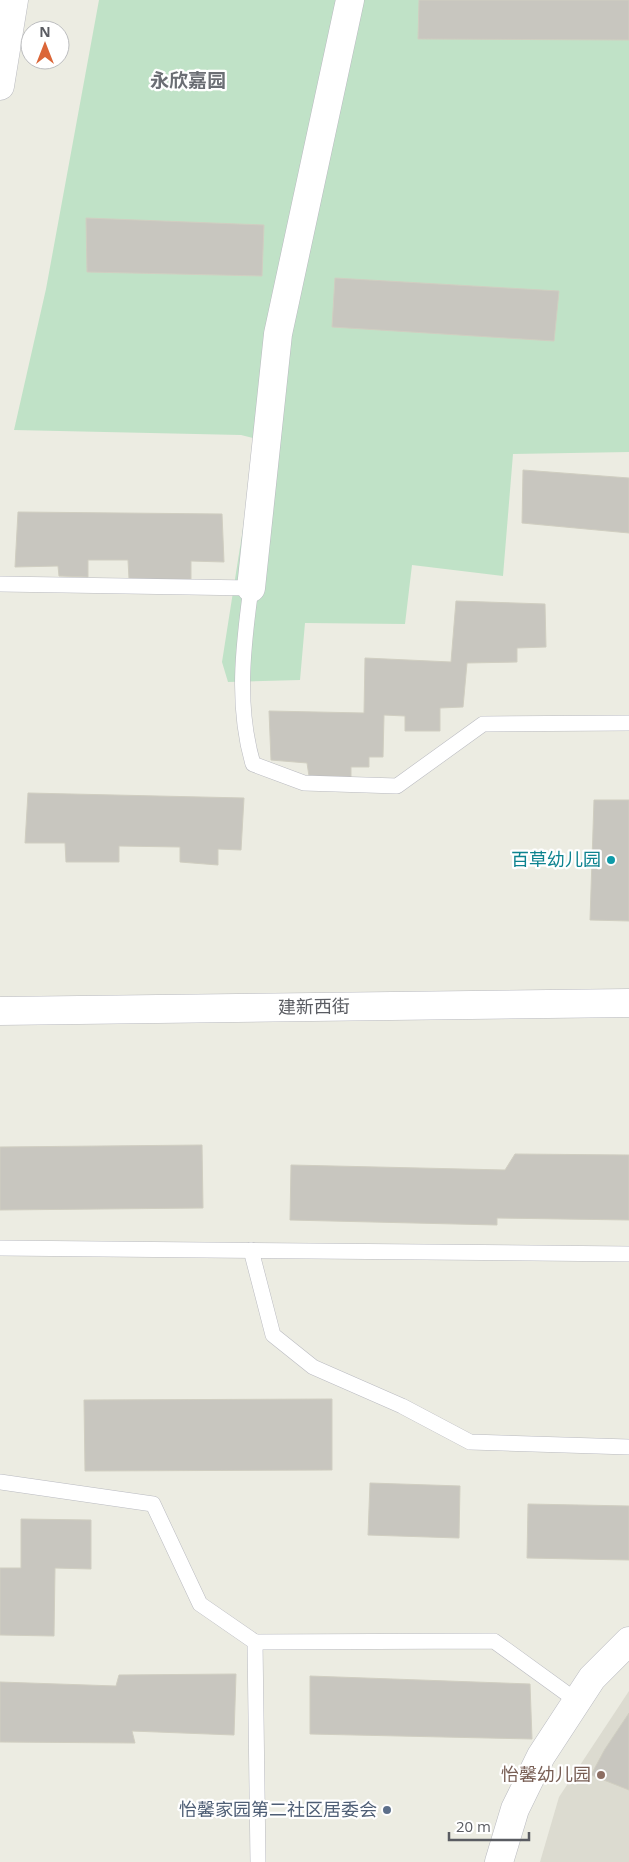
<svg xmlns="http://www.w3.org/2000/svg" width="629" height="1862" viewBox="0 0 629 1862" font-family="'Open Sans','Noto Sans SC',sans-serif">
  <rect width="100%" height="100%" fill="#ecece2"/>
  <polygon fill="#dcdbd0" points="629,1691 629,1862 540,1862 559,1797"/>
  <polygon fill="#c0e2c7" points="99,0 629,0 629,452 513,454 503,576 412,565 405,624 305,623 300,680 228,682 222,662 257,439 241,435 14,430 46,289"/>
  <g fill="#c8c6bf" stroke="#d0cec1">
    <polygon points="419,0 629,0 629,40 418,39"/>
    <polygon points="86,218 264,225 262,276 87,272"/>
    <polygon points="335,278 559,291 554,341 332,327"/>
    <polygon points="523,470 629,478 629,533 522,523"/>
    <polygon points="18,512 222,514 224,562 191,561 191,580 129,579 128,560 88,560 88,577 59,576 58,566 15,567"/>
    <polygon points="456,601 545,604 546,647 517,648 517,662 467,663 463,707 440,708 440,731 405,731 405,716 384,715 383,757 369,757 369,767 351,767 351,778 309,776 307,763 271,760 269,711 364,713 365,658 451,662"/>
    <polygon points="28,793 244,798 241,850 218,849 218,865 180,862 180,847 119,846 119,862 66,862 65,843 25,843"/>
    <polygon points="594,800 629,800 629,921 590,920"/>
    <polygon points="202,1145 203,1208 0,1210 0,1147"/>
    <polygon points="515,1154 629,1155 629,1220 497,1218 497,1225 290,1220 291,1165 505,1170"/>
    <polygon points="332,1399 332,1470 85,1471 84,1400"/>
    <polygon points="370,1483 460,1486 459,1538 368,1535"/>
    <polygon points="528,1504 629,1506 629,1560 527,1558"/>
    <polygon points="21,1519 91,1520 91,1569 55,1568 54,1636 0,1635 0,1568 21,1568"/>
    <polygon points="236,1674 234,1735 132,1731 135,1743 0,1742 0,1682 116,1686 119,1675"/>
    <polygon points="310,1676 530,1684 532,1739 310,1734"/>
    <polygon points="629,1713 629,1790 591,1775 605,1749"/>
  </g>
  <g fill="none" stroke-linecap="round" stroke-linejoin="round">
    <defs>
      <g id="lane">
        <path d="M0,584L251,588C243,647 236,706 253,764L304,783L397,786L483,724L629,723"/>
        <polyline points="0,1248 629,1254"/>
        <polyline points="251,1250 273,1335 313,1367 402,1406 470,1442 629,1447"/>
        <polyline points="0,1482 153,1504 200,1604 255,1642 258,1862"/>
        <polyline points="255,1642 494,1641 577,1701"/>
      </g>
      <g id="street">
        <polyline points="251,588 278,334 350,0"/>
        <polyline points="0,1011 629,1003"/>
        <polyline points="499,1862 515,1809 541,1756 592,1678 629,1641"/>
      </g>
      <polyline id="secondary" points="0,86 14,0"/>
    </defs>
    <use href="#lane" stroke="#b9bac0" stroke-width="16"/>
    <use href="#street" stroke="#b9bac0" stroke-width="29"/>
    <use href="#secondary" stroke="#b8b9bf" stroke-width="29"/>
    <use href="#lane" stroke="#fff" stroke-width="15"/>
    <use href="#street" stroke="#fff" stroke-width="28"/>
    <use href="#secondary" stroke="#fff" stroke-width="28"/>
  </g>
  <circle fill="#0f9aa8" stroke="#fff" stroke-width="2" cx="611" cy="860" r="5"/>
  <circle fill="#8d6e63" stroke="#fff" stroke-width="2" cx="601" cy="1775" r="5"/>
  <circle fill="#5c6f8a" stroke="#fff" stroke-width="2" cx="387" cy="1810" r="5"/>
  <g text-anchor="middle" stroke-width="4.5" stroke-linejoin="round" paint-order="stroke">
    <g font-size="18" fill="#0d838f" stroke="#fff" text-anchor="end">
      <text x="601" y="866">百草幼儿园</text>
    </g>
    <g font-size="18" fill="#5a5c62" stroke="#fff">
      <text transform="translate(314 1007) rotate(-1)" y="6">建新西街</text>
    </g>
    <g font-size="18" fill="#785e54" stroke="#fff" text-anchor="end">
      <text x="591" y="1781">怡馨幼儿园</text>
    </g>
    <g font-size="18" fill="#4e5e75" stroke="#fff" text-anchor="end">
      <text x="377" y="1816">怡馨家园第二社区居委会</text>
    </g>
    <g font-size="19" font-weight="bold" fill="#6b6e74" stroke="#fff">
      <text x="188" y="87">永欣嘉园</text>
    </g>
  </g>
  <g transform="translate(45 45)"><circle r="24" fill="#ffffff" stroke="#bdbec0"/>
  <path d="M0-4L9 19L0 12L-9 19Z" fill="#db6638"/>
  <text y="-8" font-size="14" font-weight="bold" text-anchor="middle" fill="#5a5c62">N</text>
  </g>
  <path d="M449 1832v8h80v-8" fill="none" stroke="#5a5c62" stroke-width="2.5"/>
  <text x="456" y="1832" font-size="15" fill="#5a5c62" stroke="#ffffff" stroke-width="4" paint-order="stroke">20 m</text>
</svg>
